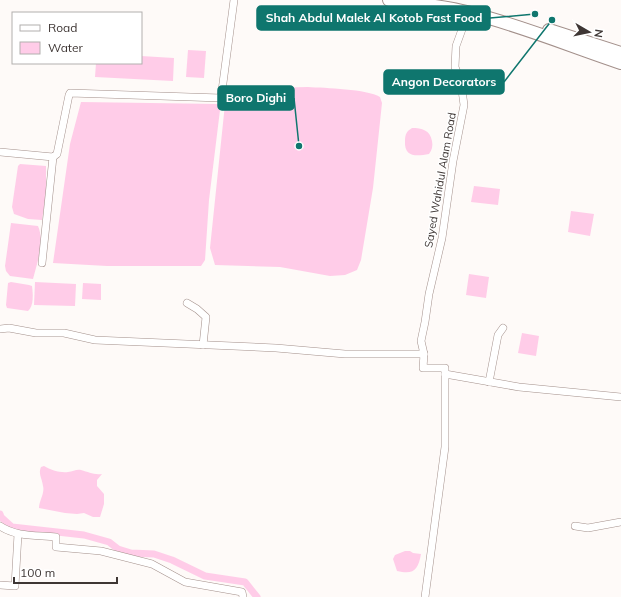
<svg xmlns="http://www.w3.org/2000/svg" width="621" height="597" viewBox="0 0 621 597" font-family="Mulish,sans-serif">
  <rect width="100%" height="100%" fill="#fefaf8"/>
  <g fill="#ffcce8">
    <polygon points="188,50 206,51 204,78 186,77"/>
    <polygon points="141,56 174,58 173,81 95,77 96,63 141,63"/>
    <path d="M308,87C325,88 367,89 380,97L382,103L373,188L361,260L357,270L345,275L330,276L280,267L215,265L210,248L225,104L228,89Z"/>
    <polygon points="81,102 219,104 220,110 209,200 205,260 201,266 107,266 53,263 70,144"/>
    <path d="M412,128C422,128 430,130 432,141C433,146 432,150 429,154C417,156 404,158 405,141C405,134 407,131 412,128Z"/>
    <polygon points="20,164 46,166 46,194 42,220 28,219 14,214 12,207 18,166"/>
    <polygon points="474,186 500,189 498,205 471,202"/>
    <polygon points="571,211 594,214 590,236 568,232"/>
    <path d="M11,223L38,226C45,242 37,263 33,279L10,276L6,271L5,266Z"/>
    <polygon points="469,274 489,277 486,298 466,295"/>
    <path d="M11,282L29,285L32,286C33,294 34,306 28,311L7,308L6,305L8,283Z"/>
    <polygon points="35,282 76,284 75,306 34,305"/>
    <polygon points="83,283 101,284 101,300 82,299"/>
    <polygon points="522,333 539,336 536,356 518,353"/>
    <path d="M44,466C51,470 60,473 68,472C73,472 76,469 81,470C89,472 93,475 102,474L97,480V486L104,494V504L100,517H93L84,513L77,514L65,513L39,508C39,501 45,493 43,486C42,478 38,474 41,467Z"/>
    <path d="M405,551H410L413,553L421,554C418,570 414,575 397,571L393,559L395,555Z"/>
  </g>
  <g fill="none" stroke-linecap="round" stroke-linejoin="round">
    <polyline stroke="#ffcce8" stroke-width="7" points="0,514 1,517 12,527 84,535 109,542 118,549 131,553 154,554 172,560 205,576 245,582 257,597"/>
    <defs>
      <g id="minor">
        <polyline points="0,152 53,157 57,154 69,95 70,93 221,98 234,0"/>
        <polyline points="42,263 53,157"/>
        <polyline points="187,303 197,309 206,317 203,345"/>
        <polyline points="0,329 9,328 36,333 64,333 95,340 276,348 345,354 424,354 423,368 445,368 445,447 425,597"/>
        <polyline points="424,354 421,341 425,322 429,294 442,238 453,161 464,105 461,83 455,67 456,46 468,13"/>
        <polyline points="445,374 519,387 621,397"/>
        <polyline points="489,382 498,335 503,328"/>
        <path d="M0,526C16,537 37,535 56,537V547L101,551L152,564L185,582L242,592L243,597"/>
        <polyline points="575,526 588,528 621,522"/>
        <polyline points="0,585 15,586 18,534"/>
      </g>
      <g id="trunk">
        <path d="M389,0C415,3 442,6 467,12C520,25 570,46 621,63"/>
        <polyline points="549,30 621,53"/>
      </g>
    </defs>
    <use href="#minor" stroke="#a3908b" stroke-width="8"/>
    <use href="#trunk" stroke="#a3908b" stroke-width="14"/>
    <use href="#minor" stroke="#fff" stroke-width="7"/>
    <use href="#trunk" stroke="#fff" stroke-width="12"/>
  </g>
  <g text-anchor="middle" stroke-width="3" stroke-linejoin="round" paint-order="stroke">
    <g font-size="11" fill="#3e3634" stroke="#fff">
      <text transform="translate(440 180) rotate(-80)" y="4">Sayed Wahidul Alam Road</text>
    </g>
  </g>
  <path fill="none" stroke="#0f766e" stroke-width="1.5" d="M535 14L490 18M552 20L504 82M299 146L294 98"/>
  <g fill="#0f766e" stroke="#fff" stroke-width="1.5">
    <circle cx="535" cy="14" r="4"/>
    <circle cx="552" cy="20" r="4"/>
    <circle cx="299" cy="146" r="4"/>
  </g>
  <g fill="#0f766e" stroke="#0f766e" stroke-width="1.5">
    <rect x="257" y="6" width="233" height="24" rx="4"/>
    <rect x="384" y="70" width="120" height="24" rx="4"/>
    <rect x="218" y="86" width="76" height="24" rx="4"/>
  </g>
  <g font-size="12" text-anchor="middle" font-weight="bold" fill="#fff">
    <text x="374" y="22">Shah Abdul Malek Al Kotob Fast Food</text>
    <text x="444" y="86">Angon Decorators</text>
    <text x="256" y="102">Boro Dighi</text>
  </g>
  <rect x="12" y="12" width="130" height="52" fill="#ffffff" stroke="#b2afae"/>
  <rect x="20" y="25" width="20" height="6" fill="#ffffff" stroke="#b2afae"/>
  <text x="48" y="32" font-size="12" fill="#3e3634">Road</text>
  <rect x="20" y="42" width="20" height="12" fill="#ffcce8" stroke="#b2afae"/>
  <text x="48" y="52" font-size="12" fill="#3e3634">Water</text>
  <g transform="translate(589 32) rotate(99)" stroke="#ffffff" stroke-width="3" paint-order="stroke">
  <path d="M0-3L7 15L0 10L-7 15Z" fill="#3e3634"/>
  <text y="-6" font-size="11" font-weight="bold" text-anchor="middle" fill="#3e3634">N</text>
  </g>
  <path d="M14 577v6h103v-6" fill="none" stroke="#3e3634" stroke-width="2"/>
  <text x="20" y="577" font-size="12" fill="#3e3634" stroke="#ffffff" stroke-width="3" paint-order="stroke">100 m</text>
</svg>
